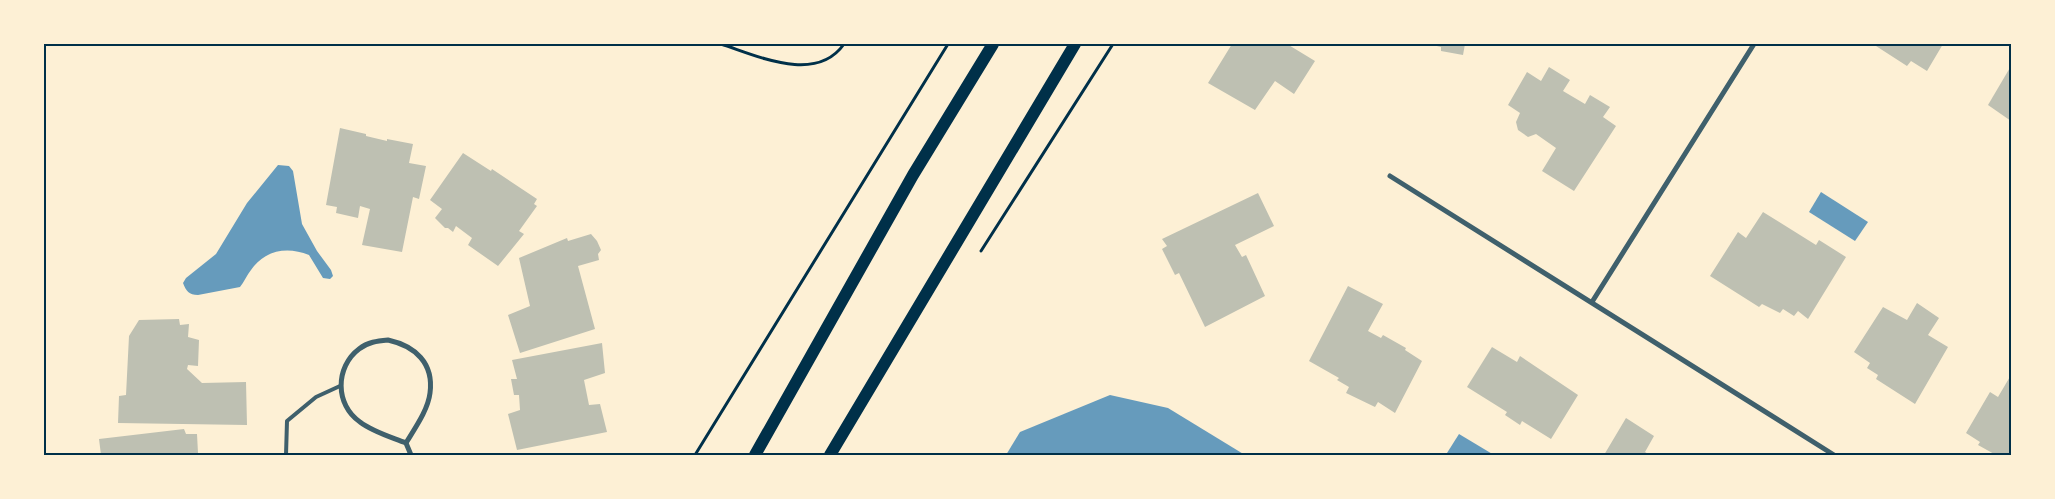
<svg xmlns="http://www.w3.org/2000/svg" width="2055" height="499" viewBox="0 0 2055 499" font-family="Figtree,sans-serif">
  <rect width="100%" height="100%" fill="#fdf0d5"/>
  <g fill="#669bbc">
    <path d="M278,165L289,166L293,171L302,224L317,251L331,270L333,276L330,279L323,278L309,255C287,246 265,250 251,270C247,275 244,282 240,287L198,295C189,295 186,291 183,283L186,278L216,254L247,203Z"/>
    <polygon points="1821,192 1868,222 1855,241 1809,212"/>
    <polygon points="1110,395 1168,408 1245,455 1006,455 1020,432"/>
    <polygon points="1459,434 1494,455 1451,455 1447,453"/>
  </g>
  <g fill="#bec0b2">
    <polygon points="1232,44 1287,44 1315,61 1294,94 1275,81 1255,110 1208,83"/>
    <polygon points="1428,44 1465,44 1463,55 1441,51 1441,47"/>
    <polygon points="1878,44 1943,44 1927,71 1911,61 1907,66 1876,46"/>
    <polygon points="2011,66 2011,121 1988,105"/>
    <polygon points="1549,67 1570,80 1563,91 1585,104 1590,95 1610,107 1603,117 1616,126 1574,191 1542,171 1556,148 1536,134 1528,137 1518,130 1516,122 1520,113 1508,105 1527,72 1541,81"/>
    <polygon points="340,128 366,134 366,136 387,141 387,139 413,144 409,163 426,166 419,199 413,197 402,252 362,245 370,209 360,206 358,218 336,213 337,207 326,205"/>
    <polygon points="463,153 491,171 492,169 537,199 534,204 537,206 519,231 524,234 498,266 468,245 472,238 456,226 453,232 448,228 445,228 435,218 442,209 430,200"/>
    <polygon points="1258,193 1274,226 1235,245 1242,257 1246,255 1265,296 1205,327 1179,273 1175,275 1162,249 1167,246 1162,239"/>
    <polygon points="1763,212 1816,245 1819,240 1846,257 1808,319 1798,311 1794,316 1783,309 1780,313 1762,304 1759,307 1710,276 1738,232 1746,238"/>
    <polygon points="591,234 597,241 601,250 598,254 599,260 578,266 595,329 520,353 508,315 530,306 519,258 567,238 568,241"/>
    <polygon points="1348,286 1383,304 1368,331 1381,338 1383,335 1406,348 1405,350 1422,361 1395,413 1378,402 1375,407 1346,393 1349,387 1337,380 1339,378 1309,361"/>
    <polygon points="1917,303 1939,318 1928,335 1948,347 1915,404 1876,379 1878,375 1867,368 1870,363 1854,352 1883,307 1907,320"/>
    <polygon points="179,319 180,325 189,324 188,337 199,340 198,366 188,365 187,369 202,383 246,382 247,425 118,423 119,396 126,395 129,336 139,320"/>
    <polygon points="602,343 605,373 584,380 589,405 600,404 607,432 517,450 508,414 520,410 519,395 514,395 511,379 517,379 512,360"/>
    <polygon points="1492,347 1517,362 1520,356 1578,395 1551,439 1522,421 1520,425 1505,415 1507,412 1467,387"/>
    <polygon points="2011,375 2011,455 1996,455 1978,445 1980,442 1966,433 1990,392 1998,397"/>
    <polygon points="1626,418 1654,436 1645,452 1650,455 1604,455"/>
    <polygon points="184,429 186,434 197,434 198,453 202,455 101,455 99,439"/>
  </g>
  <g fill="none" stroke-linecap="round" stroke-linejoin="round">
    <g stroke="#003049" stroke-width="3">
      <path d="M721,44C758,56 816,84 844,44"/>
      <polyline points="981,251 1113,44"/>
      <polyline points="695,455 948,44"/>
    </g>
    <polyline stroke="#3f606c" stroke-width="4" points="286,455 287,421 316,397 340,386"/>
    <g stroke="#3f606c" stroke-width="5">
      <polyline points="1390,176 1834,455"/>
      <polyline points="1592,302 1754,44"/>
      <path d="M388,340C415,346 434,363 430,393C428,410 415,428 406,443C391,437 373,432 360,422C335,405 335,367 359,349C368,342 377,341 388,340Z"/>
      <polyline points="406,443 411,455"/>
    </g>
    <g stroke="#003049" stroke-width="12">
      <polyline points="755,455 913,175 993,44"/>
      <polyline points="830,455 1075,44"/>
    </g>
  </g>
  <rect width="2055" height="499" fill="none" stroke="#fdf0d5" stroke-width="90"/>
  <rect x="45" y="45" width="1965" height="409" fill="none" stroke="#003049" stroke-width="2"/>
</svg>
